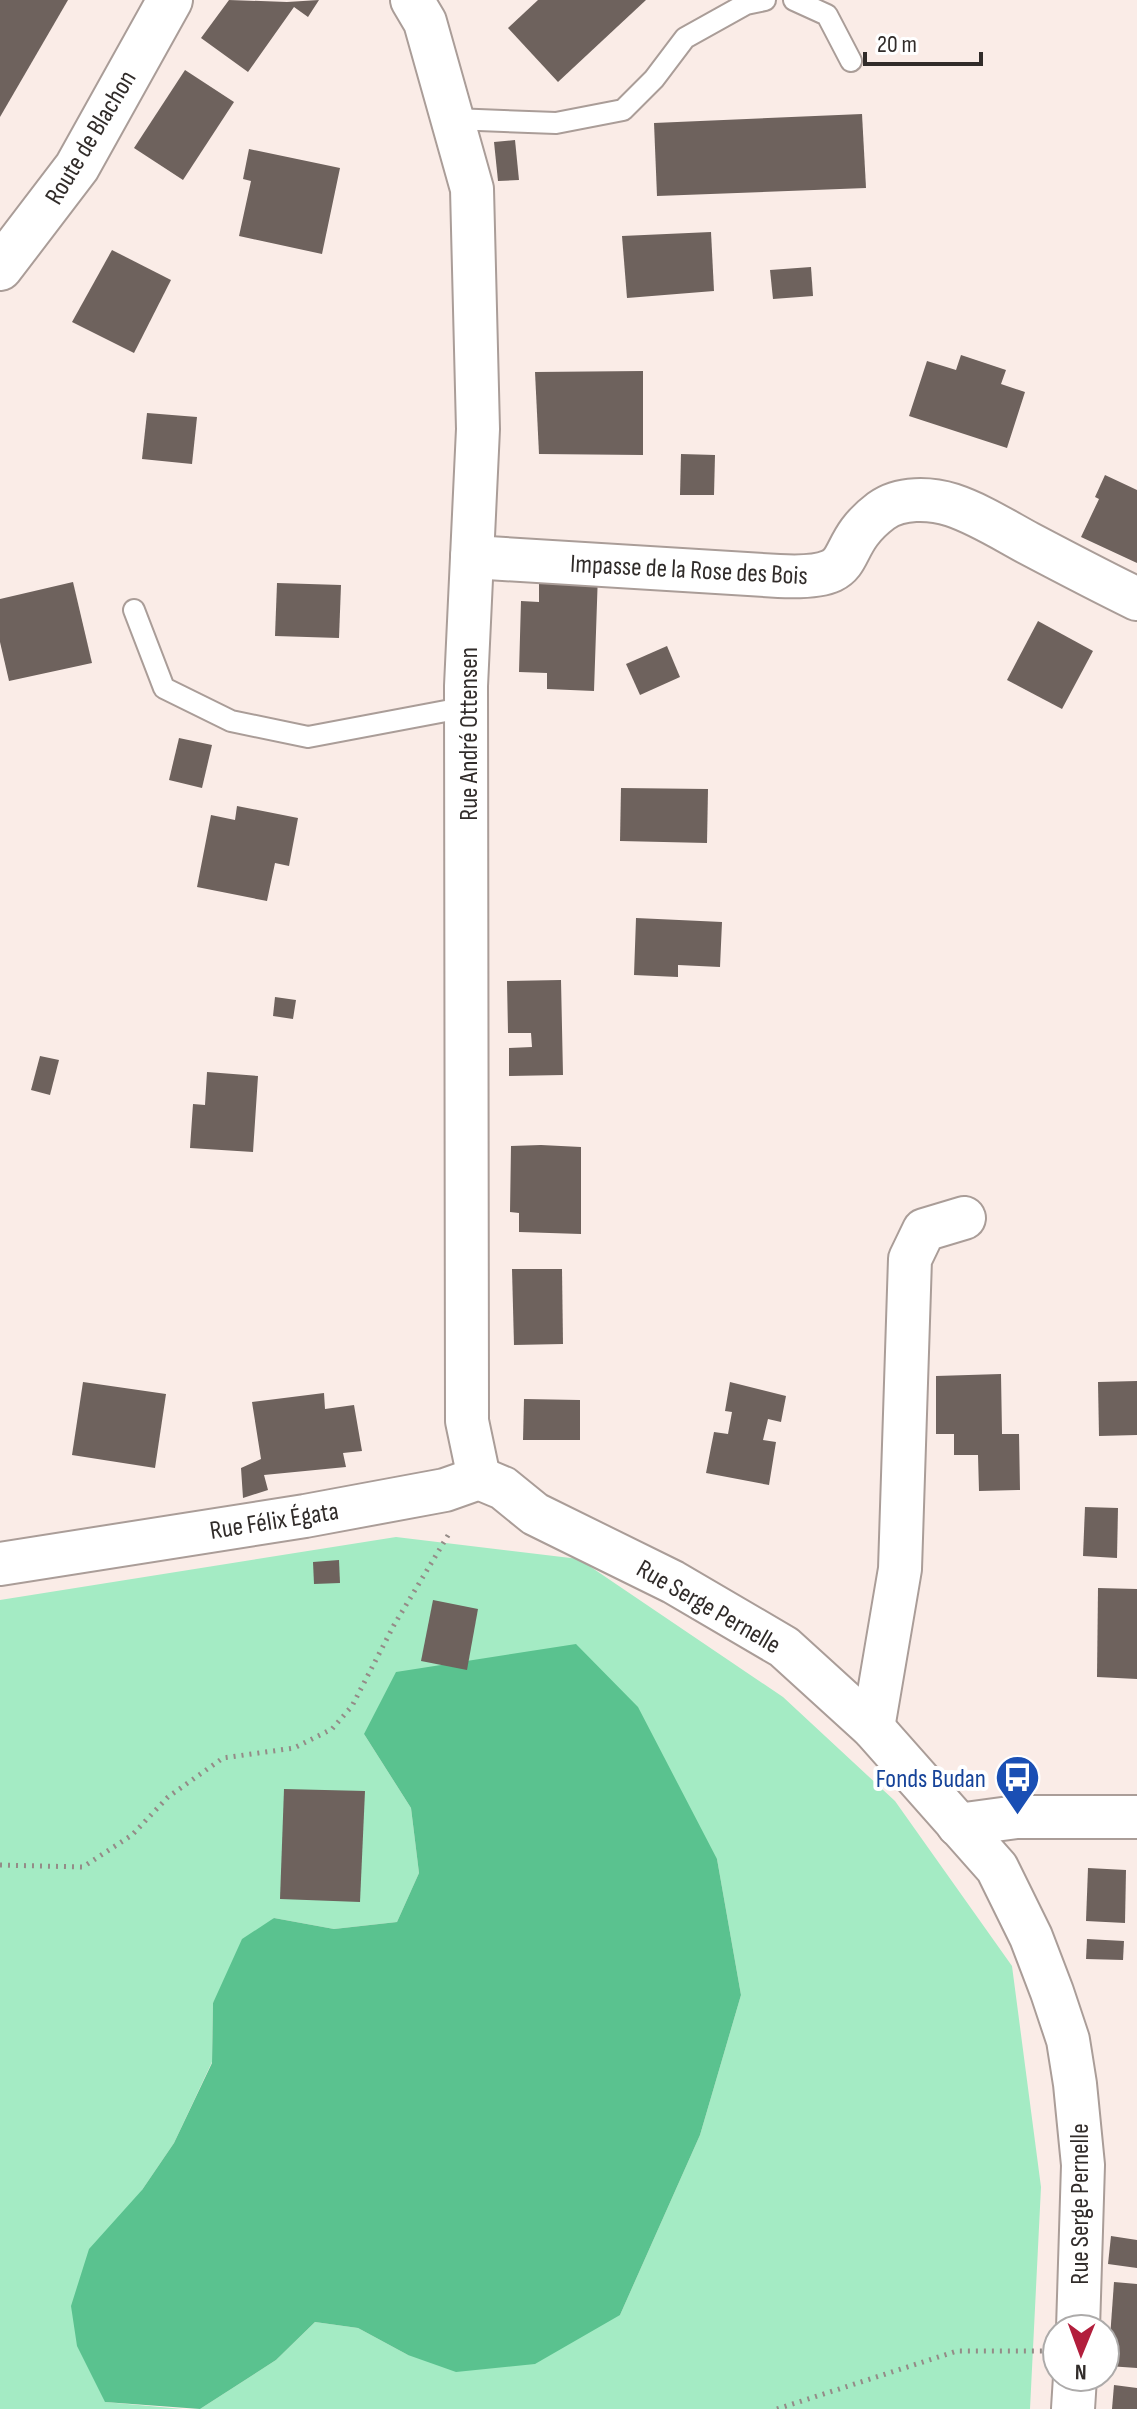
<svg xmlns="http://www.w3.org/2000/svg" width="1137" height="2409" viewBox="0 0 1137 2409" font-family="'Sofia Sans Condensed',sans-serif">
  <rect width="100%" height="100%" fill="#faece7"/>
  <polygon fill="#a4ebc4" points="396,1537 579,1559 783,1697 895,1801 1012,1966 1041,2187 1030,2409 200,2409 276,2360 315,2322 358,2328 408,2355 620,2315 700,2135 741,1995 717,1859 364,1734 411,1808 419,1873 397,1922 334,1929 274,1918 213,2003 212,2062 174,2143 142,2190 105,2402 183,2409 0,2409 0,1600"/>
  <polygon fill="#5ac28f" points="576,1644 638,1707 717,1859 741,1995 700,2135 620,2315 535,2364 456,2372 408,2355 358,2328 315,2322 276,2360 200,2409 105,2402 77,2346 71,2306 89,2249 142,2190 174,2143 212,2063 213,2003 242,1939 274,1918 334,1929 397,1922 419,1873 411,1808 364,1734 396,1672"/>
  <g fill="#6e625d">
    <polygon points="0,0 68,0 0,117"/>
    <polygon points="229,0 287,2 319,0 308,17 294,7 248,72 201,38"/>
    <polygon points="538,0 646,0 558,82 508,28"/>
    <polygon points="185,70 234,102 183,180 134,148"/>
    <polygon points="862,114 866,188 657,196 654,123"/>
    <polygon points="515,140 519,180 498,181 494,142"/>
    <polygon points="249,149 340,168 322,254 239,236 251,181 243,179"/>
    <polygon points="711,232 714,291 627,298 622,236"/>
    <polygon points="112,250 171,280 134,353 72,322"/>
    <polygon points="811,267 813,296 773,299 770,270"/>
    <polygon points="961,355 1006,370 1001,384 1025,392 1007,448 909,416 927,361 956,370"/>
    <polygon points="643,371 643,455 539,454 535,372"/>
    <polygon points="147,413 197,417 192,464 142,459"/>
    <polygon points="681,454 715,455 714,495 680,495"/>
    <polygon points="1105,475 1137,490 1137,563 1081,537 1099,499 1095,497"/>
    <polygon points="539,571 598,573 594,691 547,689 547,673 519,672 521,601 539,602"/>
    <polygon points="73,582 92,663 9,681 0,642 0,599"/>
    <polygon points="277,583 341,585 339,638 275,636"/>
    <polygon points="1038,621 1093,651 1062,709 1007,680"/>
    <polygon points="667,646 680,677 640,695 626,664"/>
    <polygon points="179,738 212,745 202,788 169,780"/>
    <polygon points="621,788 708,789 707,843 620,841"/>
    <polygon points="237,806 298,818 289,866 275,863 267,901 197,887 211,815 235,820"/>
    <polygon points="636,918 722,922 720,967 678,965 678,977 634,975"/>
    <polygon points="561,980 563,1075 509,1076 509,1048 532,1047 531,1033 508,1033 507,981"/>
    <polygon points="275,997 296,1000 293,1019 273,1016"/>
    <polygon points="40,1056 59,1060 50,1095 31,1090"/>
    <polygon points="207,1072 258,1076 253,1152 190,1148 193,1104 205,1105"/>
    <polygon points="541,1145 581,1147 581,1234 519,1232 519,1213 510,1212 511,1146"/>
    <polygon points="512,1269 562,1269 563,1344 514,1345"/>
    <polygon points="1001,1374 1002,1434 1019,1434 1020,1490 979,1491 978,1455 954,1455 954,1434 936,1434 936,1376"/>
    <polygon points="1137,1381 1137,1435 1099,1436 1098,1382"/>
    <polygon points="83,1382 166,1394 155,1468 72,1455"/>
    <polygon points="730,1382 786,1396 781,1422 768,1419 763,1440 776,1442 769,1485 706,1473 714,1432 728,1434 732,1412 725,1411"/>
    <polygon points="324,1393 325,1409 354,1405 362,1451 343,1453 346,1467 264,1475 268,1490 243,1498 241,1468 261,1459 252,1402"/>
    <polygon points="524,1399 580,1400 580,1440 523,1440"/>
    <polygon points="1085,1507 1118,1508 1117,1558 1083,1556"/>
    <polygon points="339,1560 340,1583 314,1584 313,1562"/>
    <polygon points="1098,1588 1137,1589 1137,1679 1097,1677"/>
    <polygon points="433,1600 478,1609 467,1670 421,1661"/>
    <polygon points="284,1789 365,1791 360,1902 280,1899"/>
    <polygon points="1088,1868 1126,1870 1125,1923 1086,1921"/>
    <polygon points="1087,1939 1124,1941 1123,1960 1086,1959"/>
    <polygon points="1111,2236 1137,2240 1137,2268 1108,2264"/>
    <polygon points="1114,2282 1137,2284 1137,2368 1108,2366"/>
    <polygon points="1114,2385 1137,2388 1137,2409 1112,2409"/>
  </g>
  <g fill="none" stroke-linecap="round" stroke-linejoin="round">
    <defs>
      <g id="service">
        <polyline points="794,0 827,15 851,61"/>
        <polyline points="453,119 556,123 623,110 654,79 685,38 746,4 765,0"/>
        <polyline points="134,610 164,688 231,721 308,737 467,707"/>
      </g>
      <g id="minor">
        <polyline points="412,0 425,22 472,189 478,429 466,686 467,1421 479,1478"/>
        <path d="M472,557L779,576C868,580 828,551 881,511C900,497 930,498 952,505C979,514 1004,530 1028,543C1064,562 1100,581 1137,599"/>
        <polyline points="0,1564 305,1516 445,1490 479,1478 503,1488 535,1514 673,1582 784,1647 873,1728 997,1868 1031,1937 1052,1992 1068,2040 1075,2084 1083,2165 1078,2329"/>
        <polyline points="873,1728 900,1569 910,1259 924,1230 964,1218"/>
        <polyline points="958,1825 1017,1817 1137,1817"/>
        <polyline points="1073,2409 1075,2377"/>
      </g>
      <polyline id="tertiary" points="0,268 77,167 170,0"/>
    </defs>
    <use href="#service" stroke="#aa9d98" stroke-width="24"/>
    <use href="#minor" stroke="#aa9d98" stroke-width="46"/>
    <use href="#tertiary" stroke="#aa9d98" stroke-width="48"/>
    <g stroke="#948b87" stroke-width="5" stroke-dasharray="2 6" stroke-linecap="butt">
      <polyline points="0,1865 83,1867 132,1835 168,1797 223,1758 294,1748 332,1729 352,1706 394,1625 450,1532"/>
      <polyline points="777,2409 957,2351 1044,2351"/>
    </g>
    <use href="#service" stroke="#fff" stroke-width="20"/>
    <use href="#minor" stroke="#fff" stroke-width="42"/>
    <use href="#tertiary" stroke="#fff" stroke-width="44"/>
  </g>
  <defs>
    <symbol id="bus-pin" viewBox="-11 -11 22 30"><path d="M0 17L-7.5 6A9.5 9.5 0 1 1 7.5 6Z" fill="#1a4fb4" stroke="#fff"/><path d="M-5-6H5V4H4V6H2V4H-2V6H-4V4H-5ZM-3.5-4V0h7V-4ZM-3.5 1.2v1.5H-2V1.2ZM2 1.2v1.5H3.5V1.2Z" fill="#fff"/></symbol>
  </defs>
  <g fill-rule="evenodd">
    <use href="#bus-pin" x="992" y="1752" width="51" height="69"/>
  </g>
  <g text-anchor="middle" stroke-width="8" stroke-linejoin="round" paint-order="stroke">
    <g font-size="26" fill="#312c2a" stroke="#fff">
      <text transform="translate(90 137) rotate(-59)" y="9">Route de Blachon</text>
      <text transform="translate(689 569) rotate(3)" y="9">Impasse de la Rose des Bois</text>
      <text transform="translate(468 734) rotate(-90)" y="9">Rue André Ottensen</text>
      <text transform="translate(274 1520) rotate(-9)" y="9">Rue Félix Égata</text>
      <text transform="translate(709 1606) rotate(30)" y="9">Rue Serge Pernelle</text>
      <text transform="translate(1079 2204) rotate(-90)" y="9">Rue Serge Pernelle</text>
    </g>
    <g font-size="26" fill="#164399" stroke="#fff" text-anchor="end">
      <text x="986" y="1787">Fonds Budan</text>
    </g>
  </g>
  <g transform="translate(1081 2353) rotate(181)"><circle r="38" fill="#ffffff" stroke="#adabaa" stroke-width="2"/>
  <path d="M0-6L14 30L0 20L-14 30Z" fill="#b21e3c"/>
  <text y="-12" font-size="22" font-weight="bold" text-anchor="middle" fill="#312c2a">N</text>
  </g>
  <path d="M865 52v12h116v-12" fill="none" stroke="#312c2a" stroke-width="4"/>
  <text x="877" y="52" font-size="24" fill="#312c2a" stroke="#ffffff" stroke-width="6" paint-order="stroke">20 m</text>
</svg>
